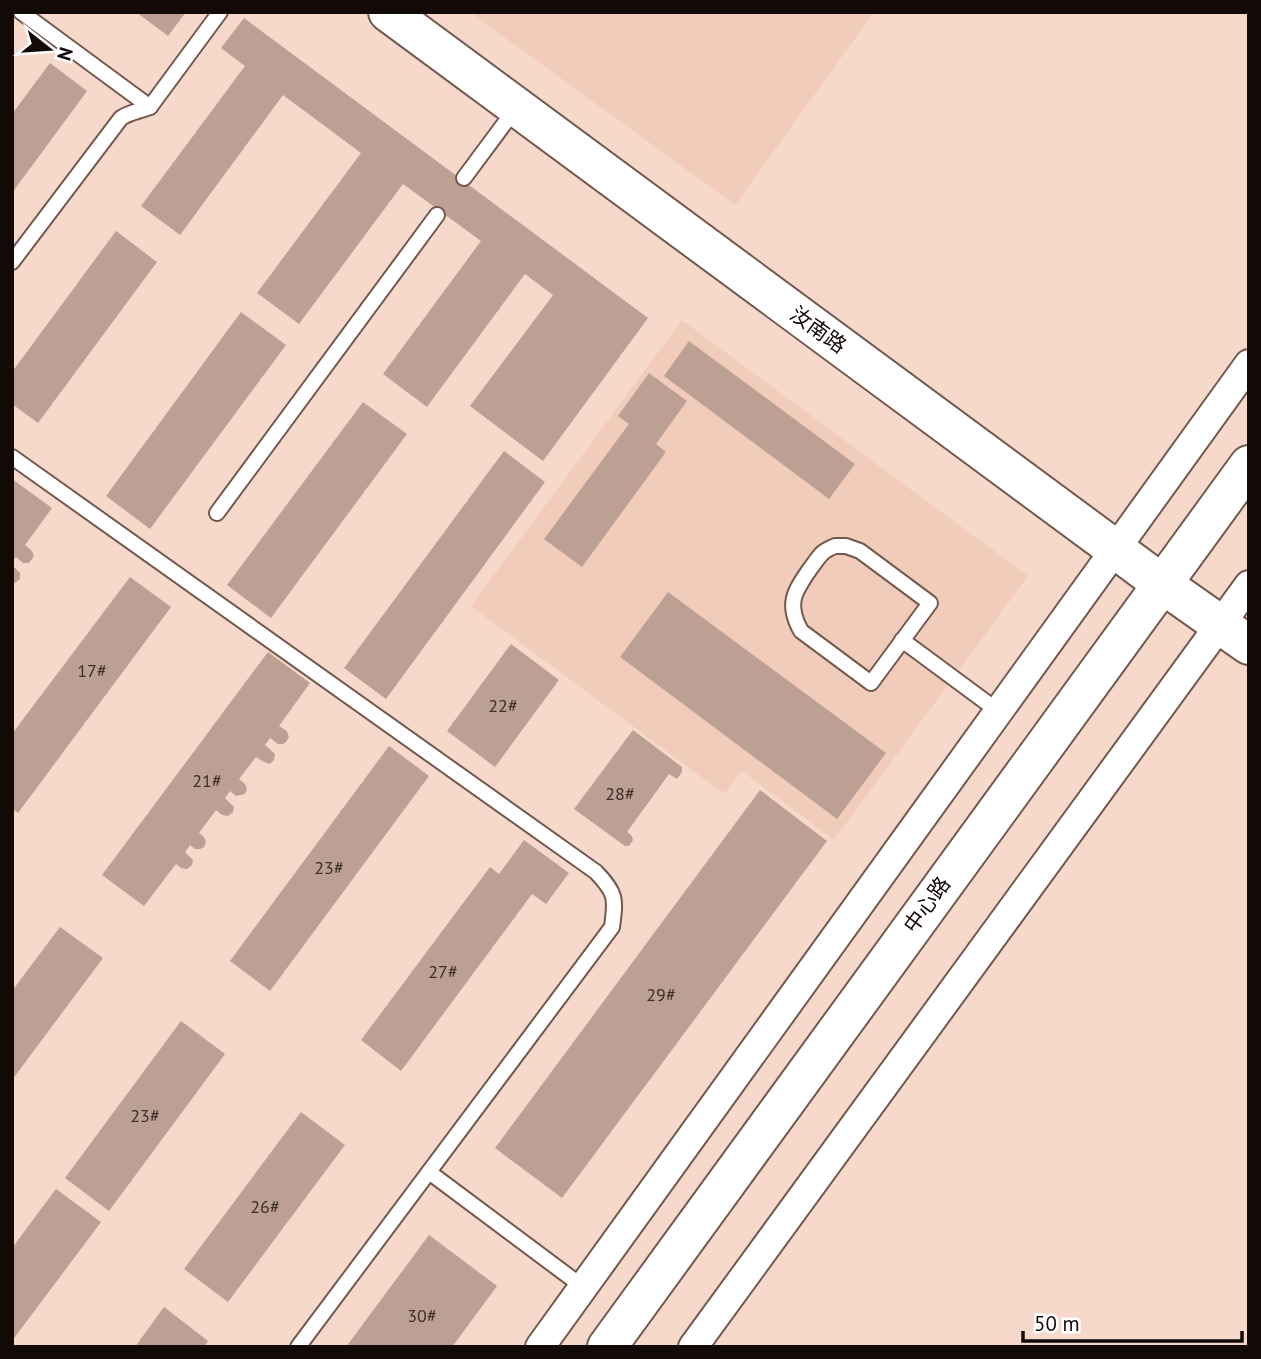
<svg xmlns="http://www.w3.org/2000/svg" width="1261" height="1359" viewBox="0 0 1261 1359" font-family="'PT Sans','Noto Sans SC',sans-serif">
  <rect width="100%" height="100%" fill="#f7d9cb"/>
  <g fill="#f1ccbb">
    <polygon points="470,12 874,12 735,205"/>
    <polygon points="682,320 1028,576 834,840 742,771 724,794 471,606"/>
  </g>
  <g fill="#bca093">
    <polygon points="136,12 186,12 168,36"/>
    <polygon points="244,18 648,318 543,461 470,406 553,295 525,274 427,407 383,374 481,241 403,184 299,324 257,293 361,153 283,95 180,235 141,206 245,66 221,48"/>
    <polygon points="50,63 87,91 12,193 12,114"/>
    <polygon points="116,231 157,262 38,423 12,404 12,372"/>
    <polygon points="241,312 286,345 150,529 106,496"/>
    <polygon points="689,341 855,464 829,499 664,376"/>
    <polygon points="649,373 687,401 656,444 666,452 582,567 544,539 629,424 618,416"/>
    <polygon points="363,402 407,434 271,618 227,585"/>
    <polygon points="504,451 545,482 386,699 344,668"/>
    <polygon points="12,479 52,508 25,545 32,551 34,556 29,563 23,563 16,557 12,562"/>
    <polygon points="12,565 20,573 20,579 15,583 12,582"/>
    <polygon points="130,577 171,607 18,813 12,809 12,734"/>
    <polygon points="668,592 886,753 837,819 620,657"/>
    <polygon points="511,644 559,680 495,767 447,731"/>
    <polygon points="268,652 310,683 279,726 287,731 289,737 286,742 283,744 278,744 270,738 265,745 275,754 274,760 270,764 264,762 256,757 239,779 245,784 247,789 245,794 236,796 230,791 225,798 234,807 233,812 228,816 222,815 216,810 199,833 204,837 206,842 204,847 200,849 195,849 190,845 185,852 193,860 192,865 187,869 181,868 176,864 144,906 102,875"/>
    <polygon points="633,730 682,767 682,772 677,779 669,774 627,832 632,836 633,840 629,846 625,846 574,809"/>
    <polygon points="389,746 429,776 270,991 230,961"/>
    <polygon points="760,790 827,841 562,1198 495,1148"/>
    <polygon points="524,840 569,873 546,904 532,894 401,1071 361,1040 490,867 499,874"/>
    <polygon points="60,927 103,958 12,1080 12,991"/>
    <polygon points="181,1021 225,1054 109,1211 65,1178"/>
    <polygon points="301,1112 345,1145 228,1302 184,1269"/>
    <polygon points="56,1189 101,1222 12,1341 12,1248"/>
    <polygon points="429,1235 497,1286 452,1347 346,1347"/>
    <polygon points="164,1307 208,1341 204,1347 135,1347"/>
  </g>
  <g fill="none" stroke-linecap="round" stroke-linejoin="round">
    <defs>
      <g id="lane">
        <polyline points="21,12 150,107"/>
        <polyline points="464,178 516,108"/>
        <path d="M12,262L121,118C130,112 140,111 150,107L220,12"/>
        <path d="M12,457L596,872C616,893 616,898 612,927L298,1347"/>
        <polyline points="217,513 437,215"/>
        <path d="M835,546H846L860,551L930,603L871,683L801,631C786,604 794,592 810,569C820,556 820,552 835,546Z"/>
        <polyline points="902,640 998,711"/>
        <polyline points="429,1172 583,1287"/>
      </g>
      <g id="street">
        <polyline points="540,1347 1249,364"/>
        <polyline points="693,1347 1249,585"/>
      </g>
      <g id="secondary">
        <polyline points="388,12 1161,583 1249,645"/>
        <polyline points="607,1347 1249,465"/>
      </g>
    </defs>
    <use href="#lane" stroke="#72594d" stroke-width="18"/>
    <use href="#street" stroke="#72594d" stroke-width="32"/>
    <use href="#secondary" stroke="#72594d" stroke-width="42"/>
    <use href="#lane" stroke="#fff" stroke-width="14"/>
    <use href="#street" stroke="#fff" stroke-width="28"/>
    <use href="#secondary" stroke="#fff" stroke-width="38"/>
  </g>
  <g text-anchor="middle" stroke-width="7" stroke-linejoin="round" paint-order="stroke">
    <g font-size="18" fill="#3d2f29">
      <text x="92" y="677">17#</text>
      <text x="503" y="712">22#</text>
      <text x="207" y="787">21#</text>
      <text x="620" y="800">28#</text>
      <text x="329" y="874">23#</text>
      <text x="443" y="978">27#</text>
      <text x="661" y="1001">29#</text>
      <text x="145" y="1122">23#</text>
      <text x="265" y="1213">26#</text>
      <text x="422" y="1322">30#</text>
    </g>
    <g font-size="21" fill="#130906" stroke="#fff">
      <text transform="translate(818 330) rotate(36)" y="7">汝南路</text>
      <text transform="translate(927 905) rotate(-54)" y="7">中心路</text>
    </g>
  </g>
  <rect width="1261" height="1359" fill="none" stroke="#130906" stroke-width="28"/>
  <g transform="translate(49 49) rotate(107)" stroke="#ffffff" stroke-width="5" paint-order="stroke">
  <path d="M0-5L12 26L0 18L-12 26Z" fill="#130906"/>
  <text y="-10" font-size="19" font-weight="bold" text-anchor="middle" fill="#130906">N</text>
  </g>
  <path d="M1023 1331v10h219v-10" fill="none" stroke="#130906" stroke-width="3.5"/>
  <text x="1034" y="1331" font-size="21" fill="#130906" stroke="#ffffff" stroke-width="5" paint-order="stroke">50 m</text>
</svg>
